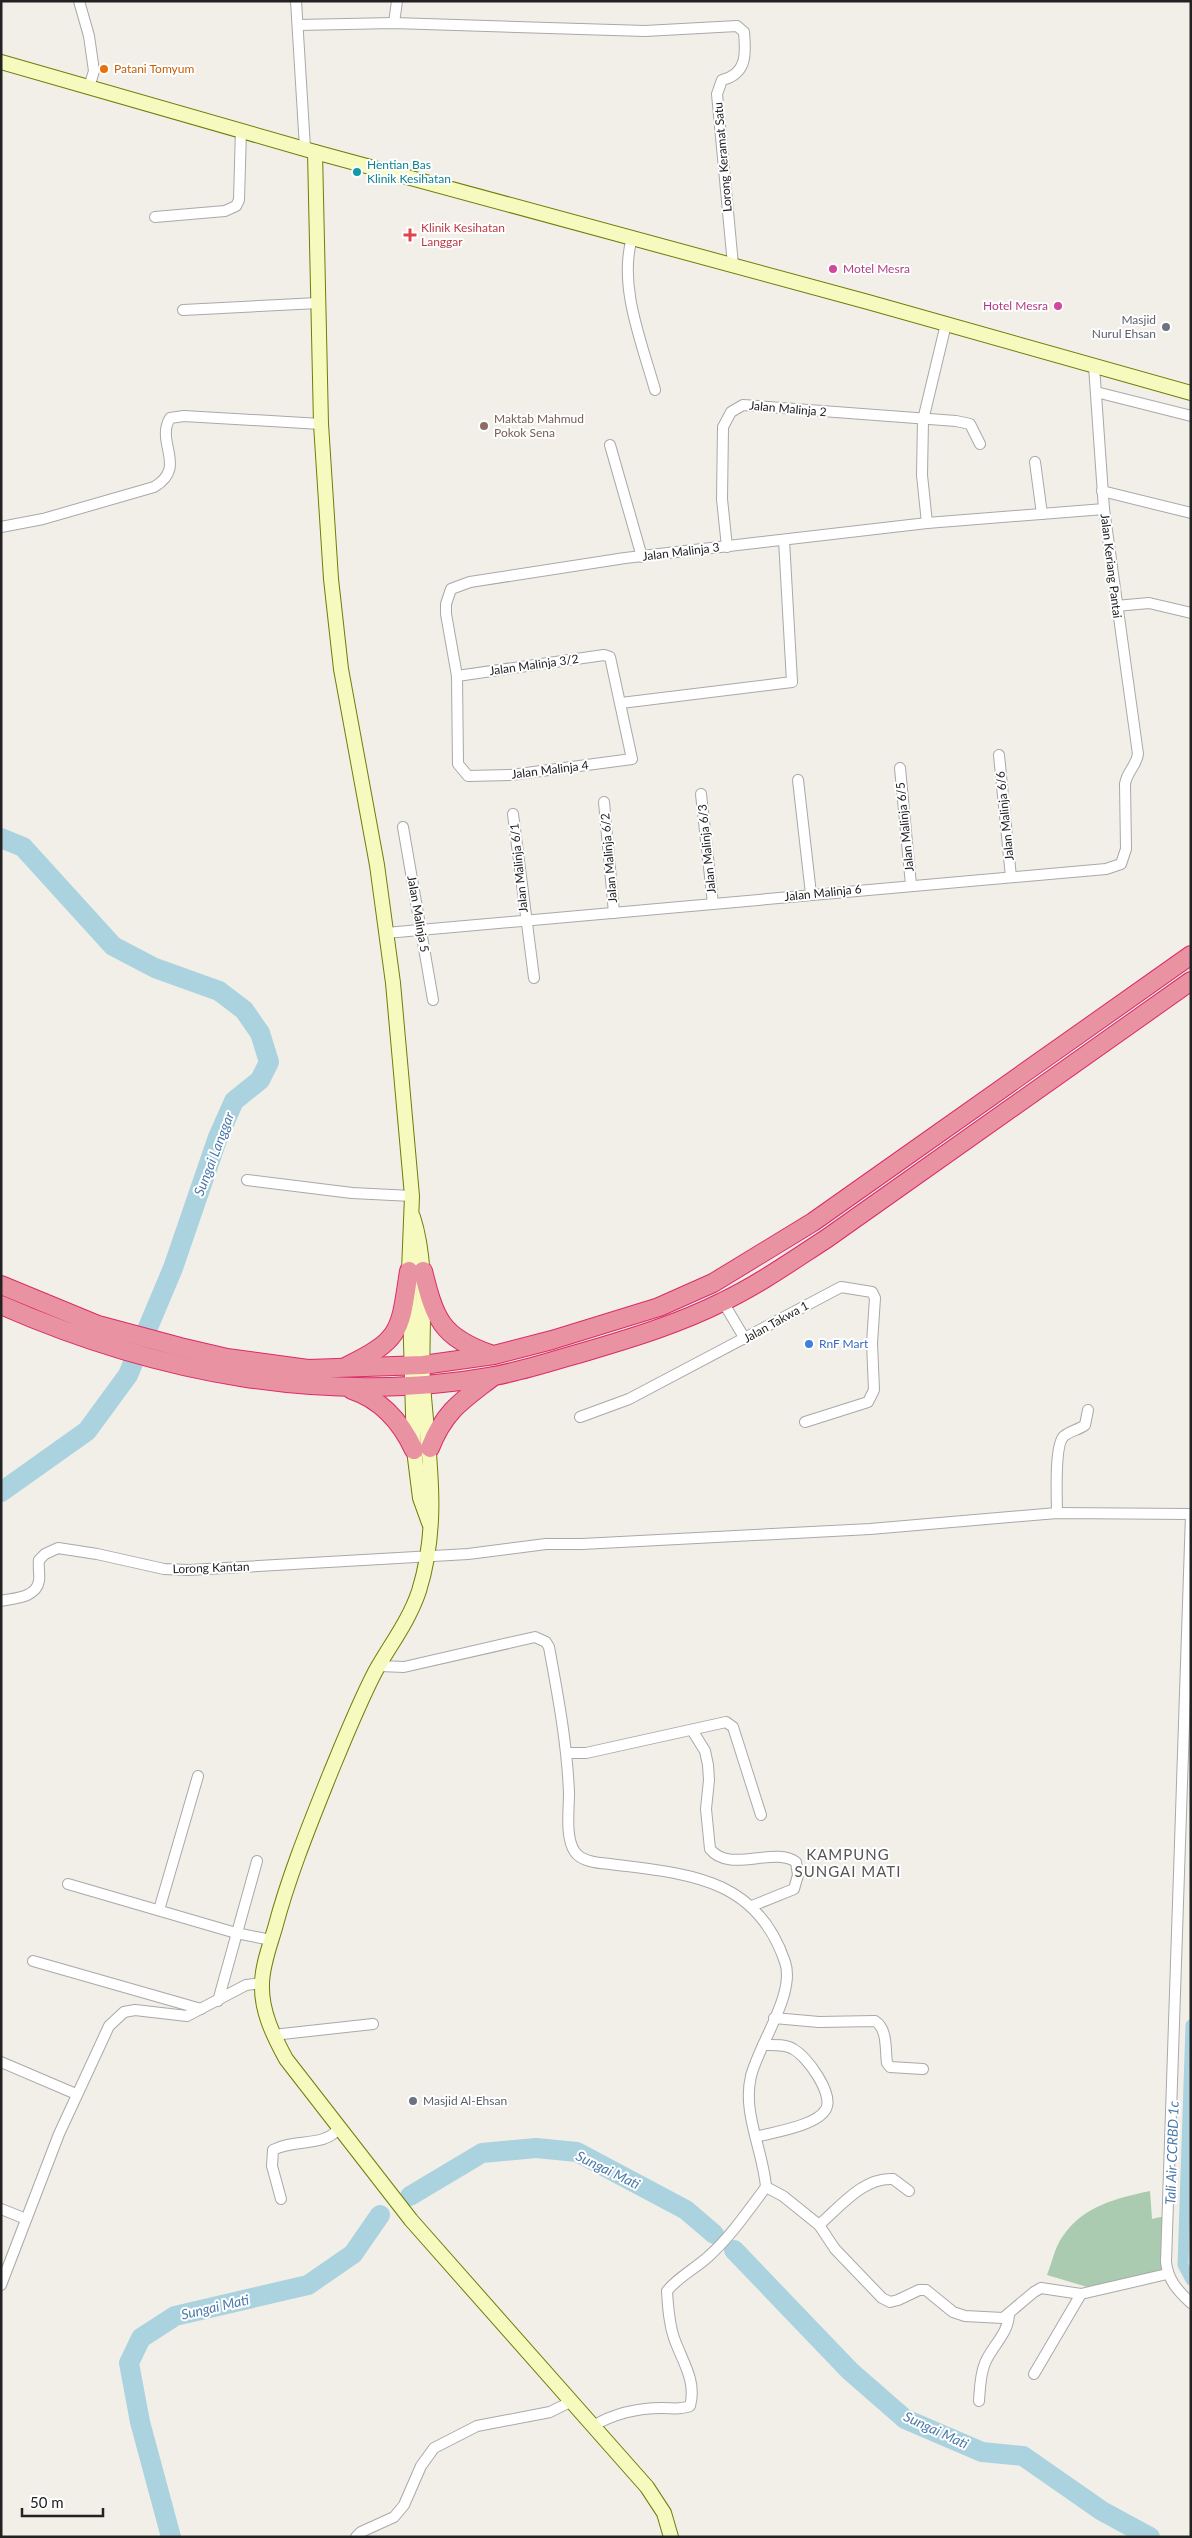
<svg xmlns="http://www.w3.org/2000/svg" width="1192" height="2538" viewBox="0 0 1192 2538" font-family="Lato,sans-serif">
  <rect width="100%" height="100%" fill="#f2efe9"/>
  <path fill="#aacbaf" d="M1150,2191L1152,2219L1165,2216L1164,2270L1094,2289L1047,2275C1052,2263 1055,2246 1063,2236C1083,2206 1117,2198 1150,2191Z"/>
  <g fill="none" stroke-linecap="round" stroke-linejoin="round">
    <polyline stroke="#aad3df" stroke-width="11" points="1191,2025 1183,2265 1191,2280"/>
    <g stroke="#aad3df" stroke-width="20">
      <polyline points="1,838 23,847 113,946 155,968 219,991 244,1010 260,1033 269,1062 260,1080 234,1101 218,1137 173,1268 128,1375 87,1431 1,1492"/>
      <polyline points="410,2196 482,2153 536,2148 577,2152 686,2210 714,2234"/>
      <polyline points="734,2250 850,2371 905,2419 982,2452 1023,2456 1102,2511 1150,2537"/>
      <polyline points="171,2537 140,2422 129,2363 141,2338 175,2316 308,2285 353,2254 380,2215"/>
    </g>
    <defs>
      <g id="street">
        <polyline points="79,1 89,36 94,71 89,87"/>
        <polyline points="296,1 305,148"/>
        <polyline points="394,23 397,1"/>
        <path d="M298,25L394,23L645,31L737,26L744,32C746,54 747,74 722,80L717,94L733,265"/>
        <polyline points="155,217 225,211 236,206 239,200 241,129"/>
        <path d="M632,238C618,286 642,343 655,390"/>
        <polyline points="183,310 318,303"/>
        <polyline points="1096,392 1191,416"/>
        <polyline points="610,445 642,557"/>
        <polyline points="1035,462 1042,514"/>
        <polyline points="1102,491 1191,513"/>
        <polyline points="927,523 922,475 923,420 946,324"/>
        <path d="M1,527L43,519L154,487C188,467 155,443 170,418L184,416L321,424"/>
        <polyline points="727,547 722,499 723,427 731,412 743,405 956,421 970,424 980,444"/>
        <polyline points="1116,606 1149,603 1191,613"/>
        <polyline points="457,676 604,655 610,657 632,759 511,775 468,776 458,764 457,676 446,614 446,604 451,589 470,582 625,558 927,523 1104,509"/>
        <polyline points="621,703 792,682 784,540"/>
        <polyline points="999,755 1011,877"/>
        <polyline points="900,768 911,885"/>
        <polyline points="798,780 811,894"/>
        <polyline points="701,794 713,904"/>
        <polyline points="604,802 614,913"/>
        <polyline points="513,814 534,978"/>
        <polyline points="403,827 433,1000"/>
        <path d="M386,933L1106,869L1121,864L1126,849L1125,784C1127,771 1136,767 1138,754L1104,509L1094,366"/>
        <polyline points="247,1180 352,1193 412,1196"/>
        <polyline points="723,1302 745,1339"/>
        <polyline points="580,1417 629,1399 841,1287 872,1292 875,1298 872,1343 874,1390 868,1402 805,1422"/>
        <path d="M1057,1513C1057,1499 1054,1445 1064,1436C1070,1431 1078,1430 1085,1425L1088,1410"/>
        <path d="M1191,1514L1166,2262C1168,2280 1177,2290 1191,2303"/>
        <path d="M1,1601C14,1598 36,1598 39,1581C40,1575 38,1567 39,1560L45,1554L58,1548L97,1554L164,1569L189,1570L468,1554L546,1544H582L870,1529L1057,1513L1191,1514"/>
        <path d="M380,1666L404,1667L535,1637L546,1642L549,1647C558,1696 567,1743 569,1793C569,1810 565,1838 575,1852C582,1862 599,1863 610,1864C686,1874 756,1876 785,1962C796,1993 759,2044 751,2076C742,2113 763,2150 766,2187"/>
        <path d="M692,1730L705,1751L708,1765L709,1780L706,1809L710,1849C730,1874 774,1846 796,1862L798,1875L794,1889L752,1906"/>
        <polyline points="568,1753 586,1753 726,1722 733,1727 761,1815"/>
        <polyline points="68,1884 236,1933 271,1940"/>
        <polyline points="159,1910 198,1776"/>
        <polyline points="33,1961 201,2009"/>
        <polyline points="218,2001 257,1861"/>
        <path d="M774,2018L819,2022L875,2021C888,2029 885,2050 887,2063L890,2067L923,2069"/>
        <polyline points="273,2035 373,2024"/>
        <polyline points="1,2062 76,2094"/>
        <path d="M756,2137C773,2132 817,2126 826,2109C834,2094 807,2056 793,2049C786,2044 772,2045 763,2045"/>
        <polyline points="766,2187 783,2196 819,2225 835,2249 882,2298 890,2302 898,2300 919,2290 926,2290 953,2312 965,2316 1003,2318 1034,2292 1041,2288 1081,2294 1167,2274"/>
        <path d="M281,2199L272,2166L273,2150C295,2138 324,2148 339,2128"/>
        <polyline points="1,2209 26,2219"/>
        <path d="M819,2225C840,2207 863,2177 893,2179L909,2191"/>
        <polyline points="1,2285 59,2134 109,2026 124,2012 135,2010 187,2016 246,1985 262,1983"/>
        <polyline points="1034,2374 1081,2294"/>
        <path d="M979,2401C980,2388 980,2375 985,2363C992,2346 1008,2334 1009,2315"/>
        <path d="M593,2426C615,2413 637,2408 662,2408C673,2408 680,2410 690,2406C697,2381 682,2361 674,2338C669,2323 668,2308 667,2291C678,2277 695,2269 709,2256C731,2236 748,2211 766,2187"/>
        <polyline points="356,2537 361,2532 394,2517 404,2505 421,2466 434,2448 477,2426 550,2412 570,2402"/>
      </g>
      <g id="secondary">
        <polyline points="1,62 315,152 868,302 1191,393"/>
        <polyline points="315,152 321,424 331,579 341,669 377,865 393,983 412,1196 409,1271 414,1450 420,1498 429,1523"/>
        <path d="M413,1217C430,1270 420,1329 423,1384C428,1455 441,1520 419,1591C409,1621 390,1645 375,1672C358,1705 344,1740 330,1774C310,1824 289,1875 275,1928C270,1945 262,1966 262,1984C261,2011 273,2035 286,2059L411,2220L647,2487L664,2513L671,2537"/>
      </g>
      <g id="highway">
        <path d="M423,1271C435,1319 441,1337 490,1354"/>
        <polyline points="1,1285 98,1325 180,1347 227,1358 308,1369 423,1365 494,1355 552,1340 659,1307 713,1283 813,1222 1191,955"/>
        <path d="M1,1305C156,1373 326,1406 494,1376C527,1370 559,1359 591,1350C635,1337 680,1323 722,1302C758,1285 792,1261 826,1239L1191,981"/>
        <path d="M347,1366C403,1339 400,1329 409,1271"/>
        <path d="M352,1390C382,1400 401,1422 414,1450"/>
        <path d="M430,1448C445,1410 463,1400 494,1376"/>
      </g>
    </defs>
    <use href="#street" stroke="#a9a9a9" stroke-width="12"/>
    <use href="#secondary" stroke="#707d05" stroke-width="16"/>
    <use href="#highway" stroke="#dc2a67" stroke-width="20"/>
    <use href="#street" stroke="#fff" stroke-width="10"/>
    <use href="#secondary" stroke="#f7fabf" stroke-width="14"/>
    <use href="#highway" stroke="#e892a2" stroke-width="18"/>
  </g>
  <circle fill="#e8710a" stroke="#fff" stroke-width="2" cx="104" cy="69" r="5"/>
  <circle fill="#0f9aa8" stroke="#fff" stroke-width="2" cx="357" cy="172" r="5"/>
  <path fill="#e0444e" stroke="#fff" stroke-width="2" d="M407.5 227.5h5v5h5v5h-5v5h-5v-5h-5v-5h5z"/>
  <g fill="#d1479c" stroke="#fff" stroke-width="2">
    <circle cx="833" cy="269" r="5"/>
    <circle cx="1058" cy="306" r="5"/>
  </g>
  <g fill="#6b7280" stroke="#fff" stroke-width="2">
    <circle cx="1166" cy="327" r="5"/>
    <circle cx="413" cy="2101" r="5"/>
  </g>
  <circle fill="#8d6e63" stroke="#fff" stroke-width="2" cx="484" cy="426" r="5"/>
  <circle fill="#3f7fe0" stroke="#fff" stroke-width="2" cx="809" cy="1344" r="5"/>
  <g text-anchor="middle" stroke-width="4" stroke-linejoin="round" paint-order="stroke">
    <g font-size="12" fill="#c56008" stroke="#fff" text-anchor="start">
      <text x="114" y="73">Patani Tomyum</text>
    </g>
    <g font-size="12" fill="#222" stroke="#fff">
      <text transform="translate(723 157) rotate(-95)" y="4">Lorong Keramat Satu</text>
      <text transform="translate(788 409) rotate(5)" y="4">Jalan Malinja 2</text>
      <text transform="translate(681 552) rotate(-7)" y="4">Jalan Malinja 3</text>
      <text transform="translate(1111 566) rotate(83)" y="4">Jalan Keriang Pantai</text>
      <text transform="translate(534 665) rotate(-8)" y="4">Jalan Malinja 3/2</text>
      <text transform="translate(550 770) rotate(-7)" y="4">Jalan Malinja 4</text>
      <text transform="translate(1005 816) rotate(-96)" y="4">Jalan Malinja 6/6</text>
      <text transform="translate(905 827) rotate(-96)" y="4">Jalan Malinja 6/5</text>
      <text transform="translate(707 849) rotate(-96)" y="4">Jalan Malinja 6/3</text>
      <text transform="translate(609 858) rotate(-95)" y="4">Jalan Malinja 6/2</text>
      <text transform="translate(519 868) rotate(-96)" y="4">Jalan Malinja 6/1</text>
      <text transform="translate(823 893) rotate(-6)" y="4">Jalan Malinja 6</text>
      <text transform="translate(418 914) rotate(80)" y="4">Jalan Malinja 5</text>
      <text transform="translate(776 1322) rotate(-29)" y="4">Jalan Takwa 1</text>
      <text transform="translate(211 1568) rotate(-2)" y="4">Lorong Kantan</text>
    </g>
    <g font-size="12" fill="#0d838f" stroke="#fff" text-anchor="start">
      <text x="367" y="169">Hentian Bas<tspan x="367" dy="14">Klinik Kesihatan</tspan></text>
    </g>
    <g font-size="12" fill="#be3a42" stroke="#fff" text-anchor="start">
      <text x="421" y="232">Klinik Kesihatan<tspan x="421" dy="14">Langgar</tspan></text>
    </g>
    <g font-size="12" fill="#b23c85" stroke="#fff" text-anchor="start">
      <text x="843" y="273">Motel Mesra</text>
      <text x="1048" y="310" text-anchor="end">Hotel Mesra</text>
    </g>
    <g font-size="12" fill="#5b616d" stroke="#fff" text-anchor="end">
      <text x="1156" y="324">Masjid<tspan x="1156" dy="14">Nurul Ehsan</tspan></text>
      <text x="423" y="2105" text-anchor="start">Masjid Al-Ehsan</text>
    </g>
    <g font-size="12" fill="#785e54" stroke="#fff" text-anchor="start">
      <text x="494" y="423">Maktab Mahmud<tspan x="494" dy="14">Pokok Sena</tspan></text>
    </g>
    <g font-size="12" fill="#366cbe" stroke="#fff" text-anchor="start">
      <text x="819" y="1348">RnF Mart</text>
    </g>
    <g font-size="14" font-style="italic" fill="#4a7aab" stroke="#fff">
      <text transform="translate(214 1154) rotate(-69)" y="5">Sungai Langgar</text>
      <text transform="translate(1172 2153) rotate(-88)" y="5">Tali Air CCRBD 1c</text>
      <text transform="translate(608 2170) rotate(26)" y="5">Sungai Mati</text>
      <text transform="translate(215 2307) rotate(-13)" y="5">Sungai Mati</text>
      <text transform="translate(936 2430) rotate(25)" y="5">Sungai Mati</text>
    </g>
    <g font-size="15" letter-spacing="1" fill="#555" stroke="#fff">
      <text x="848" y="1860">KAMPUNG<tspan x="848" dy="17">SUNGAI MATI</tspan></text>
    </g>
  </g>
  <rect width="1192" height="2538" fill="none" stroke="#222222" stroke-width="5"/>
  <path d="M22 2508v8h81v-8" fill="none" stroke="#222222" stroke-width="2.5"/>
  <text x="30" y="2508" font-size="15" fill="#222222" stroke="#ffffff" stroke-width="4" paint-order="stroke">50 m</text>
</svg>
